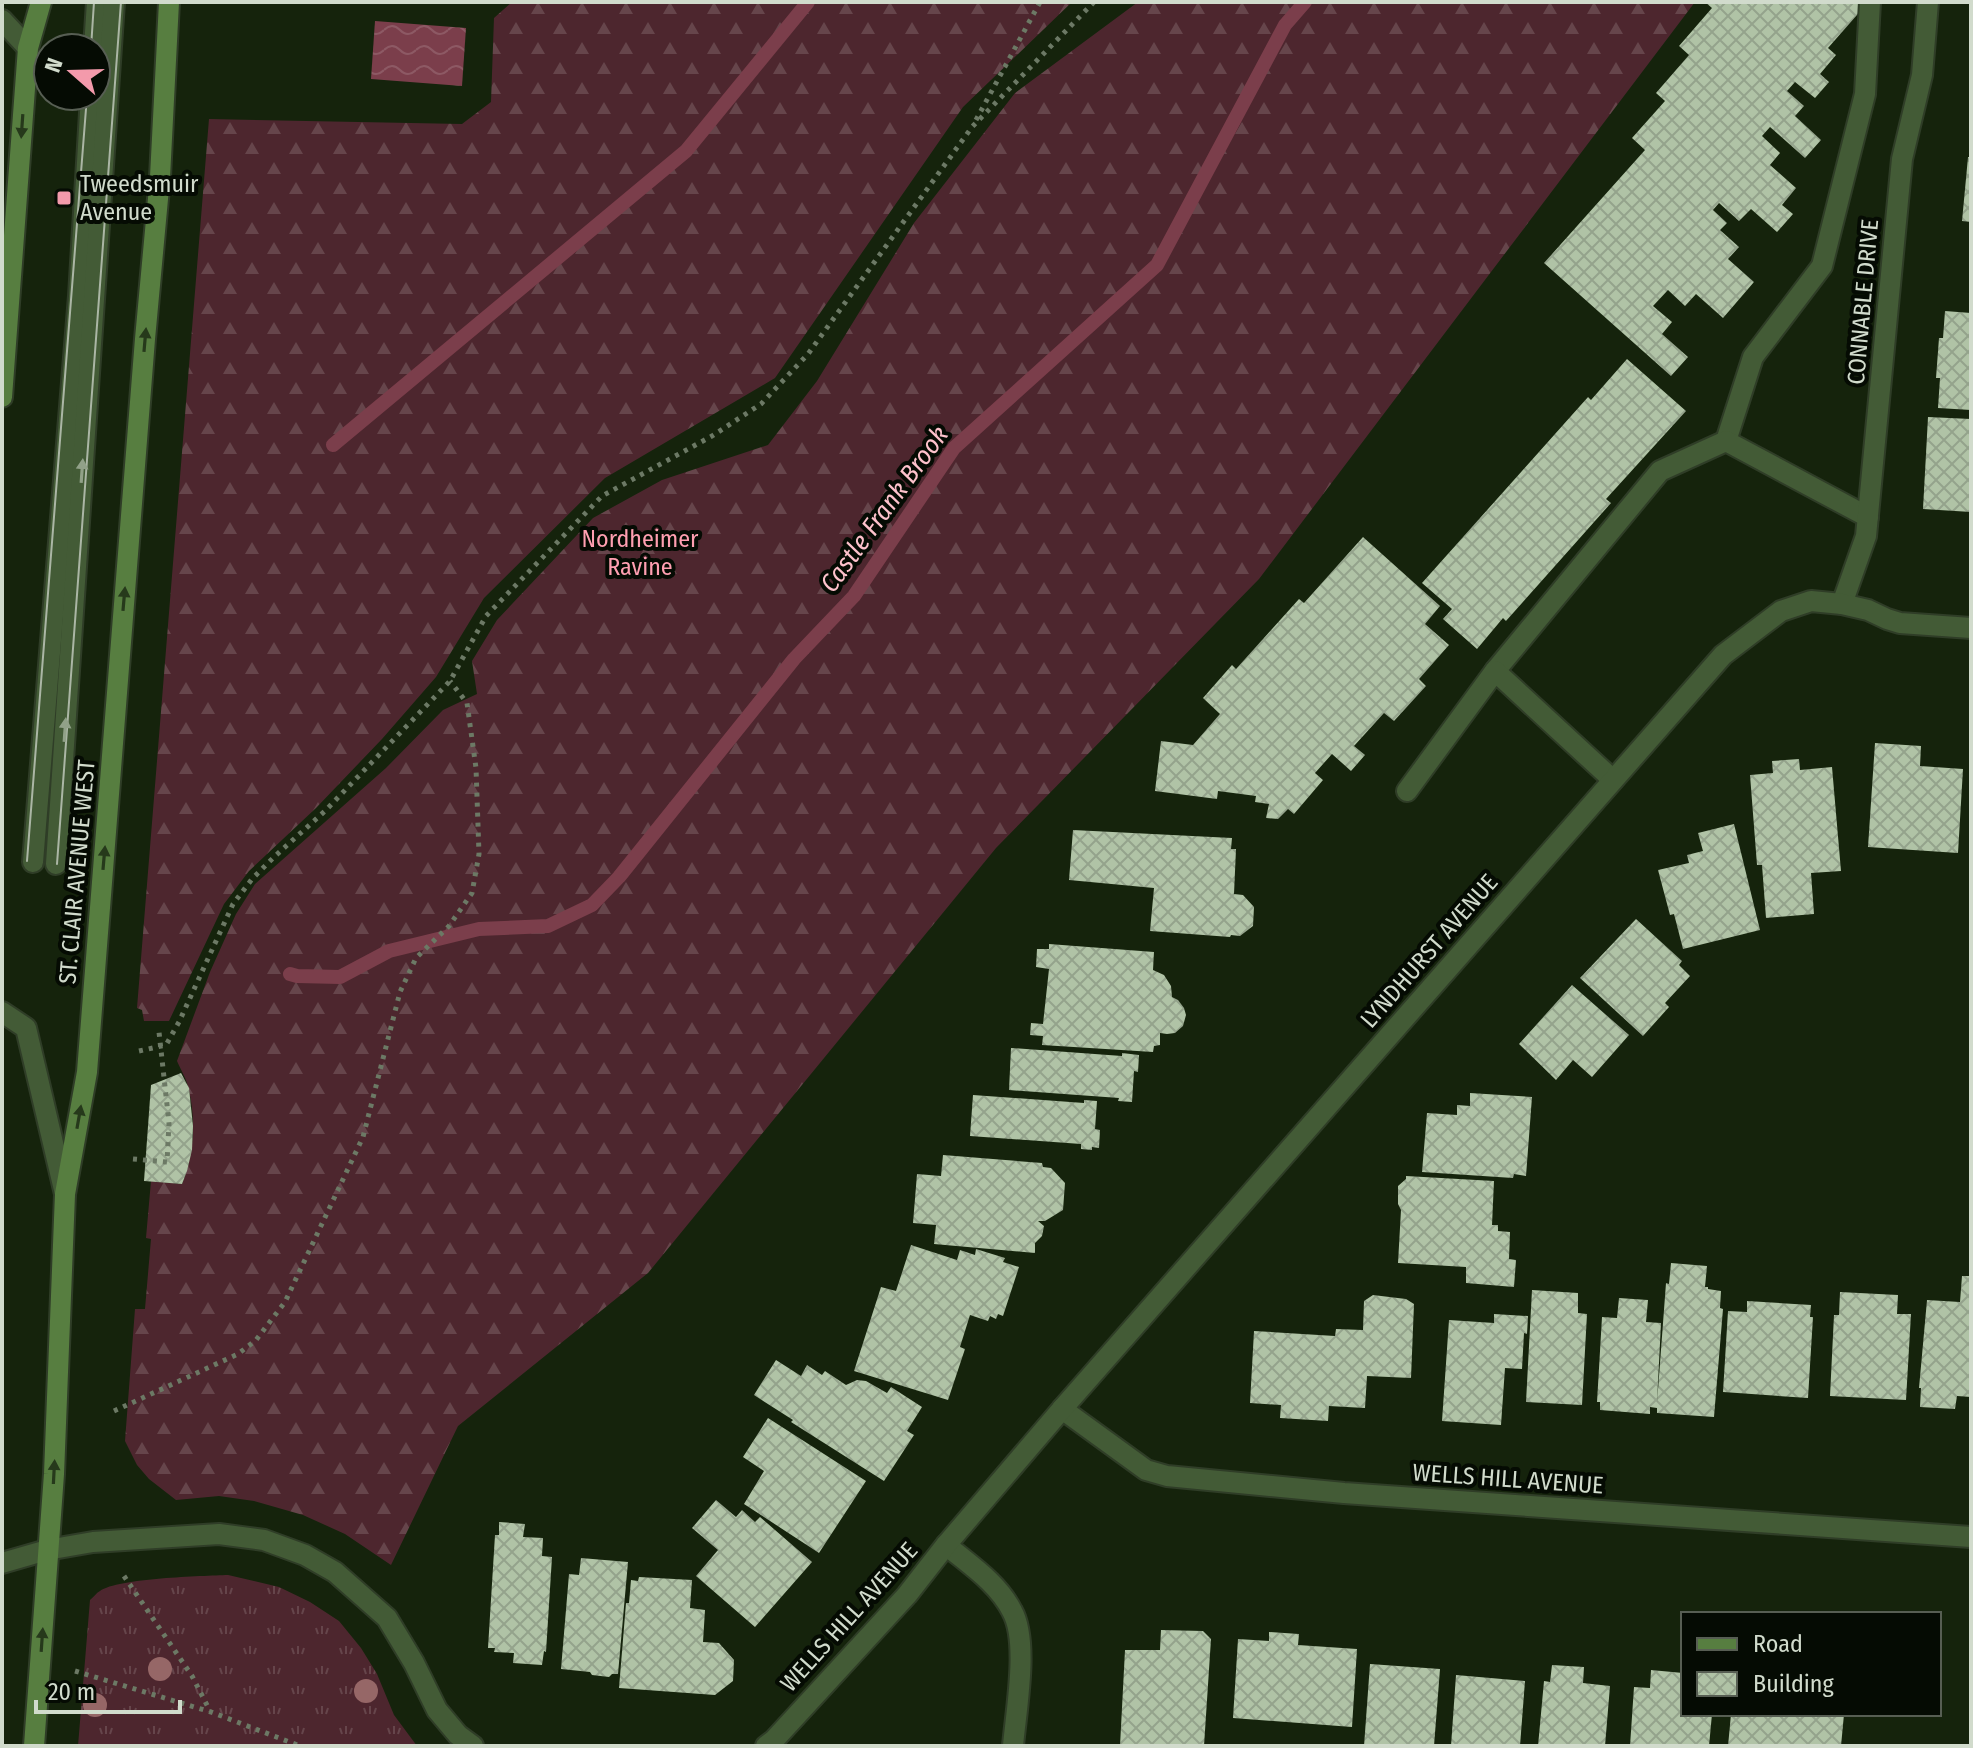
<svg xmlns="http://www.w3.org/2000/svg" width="1973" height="1748" viewBox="0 0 1973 1748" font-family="'Fira Sans Condensed',sans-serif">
  <defs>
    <pattern id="grass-tufts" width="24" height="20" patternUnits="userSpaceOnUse" patternTransform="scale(2)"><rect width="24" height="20" fill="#4d262e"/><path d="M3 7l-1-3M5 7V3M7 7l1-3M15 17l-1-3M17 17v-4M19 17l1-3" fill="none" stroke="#66454b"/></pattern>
    <pattern id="forest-firs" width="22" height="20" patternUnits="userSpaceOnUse" patternTransform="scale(2)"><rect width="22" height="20" fill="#4d262e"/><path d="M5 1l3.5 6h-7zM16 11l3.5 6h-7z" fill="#66454b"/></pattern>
    <pattern id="water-waves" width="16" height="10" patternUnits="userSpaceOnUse" patternTransform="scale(2)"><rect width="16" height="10" fill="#7b3e4b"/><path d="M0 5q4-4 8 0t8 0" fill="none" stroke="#8d5964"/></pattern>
    <pattern id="building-cross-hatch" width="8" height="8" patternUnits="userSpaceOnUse" patternTransform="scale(2)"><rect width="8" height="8" fill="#b0c3a6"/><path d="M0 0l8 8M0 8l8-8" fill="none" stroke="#94a38c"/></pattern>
  </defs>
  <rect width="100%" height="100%" fill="#15230c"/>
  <path fill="url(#grass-tufts)" d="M228,1575L279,1587L310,1602L339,1621L361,1648L377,1674L394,1715L417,1746H78L90,1600C94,1597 96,1593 100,1591C118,1578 203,1576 228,1575Z"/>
  <g fill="url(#forest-firs)">
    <polygon points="512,2 1072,2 963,107 775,378 605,478 484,598 436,677 382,739 316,808 249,871 224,904 169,1021 144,1021 142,1010 137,1008 209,119 462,124 491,102 494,18"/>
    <path d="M1138,2H1695L1259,579L996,848L648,1273L458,1426L391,1565L345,1534L303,1515L254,1501L219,1496L176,1500L149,1479L137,1465L125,1441L135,1309H145L151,1239L146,1238L151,1181L182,1184C194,1154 196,1122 189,1090C187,1080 181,1070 177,1061L210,972L236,914L255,884L386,768L443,710L477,694L472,661L497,620L593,518L662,480L768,445L817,381L914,223L1015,93Z"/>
  </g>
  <polygon fill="url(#water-waves)" points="375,21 466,28 462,86 371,79"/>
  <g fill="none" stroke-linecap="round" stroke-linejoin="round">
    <g stroke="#7b3e4b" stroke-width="14">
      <polyline points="333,445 686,151 808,2"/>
      <polyline points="290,974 297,976 340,977 389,951 479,929 548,926 592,905 619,877 794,659 854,596 954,448 1157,265 1285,25 1305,2"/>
    </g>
  </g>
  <g fill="url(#building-cross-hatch)">
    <polygon points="1705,2 1857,2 1864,7 1828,48 1836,55 1820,74 1829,82 1815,98 1795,82 1787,91 1804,106 1795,116 1821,140 1805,158 1770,127 1762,136 1780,153 1770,165 1796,188 1782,205 1793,214 1777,232 1751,209 1739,221 1719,203 1713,210 1727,223 1720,230 1739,247 1728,259 1754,282 1723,318 1696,294 1685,306 1668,290 1653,306 1672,322 1662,334 1688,357 1671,376 1544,263 1645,150 1632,138 1665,101 1656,93 1689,55 1679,46 1712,8"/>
    <polygon points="1968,157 1971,157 1971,222 1962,221"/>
    <polygon points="1945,311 1971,313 1971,410 1938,408 1940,378 1936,378 1939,338 1943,338"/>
    <polygon points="1627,359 1686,411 1606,499 1611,503 1506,621 1503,618 1477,649 1443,619 1452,609 1422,583 1588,397 1591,400"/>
    <polygon points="1928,417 1971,419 1971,512 1923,509"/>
    <polygon points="1363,537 1440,606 1425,624 1449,645 1419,679 1426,686 1394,721 1384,713 1354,746 1365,755 1351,771 1332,754 1315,773 1323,780 1294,814 1288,809 1278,819 1266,818 1269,804 1255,802 1256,796 1218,791 1217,799 1155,791 1161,741 1193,745 1220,714 1203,698 1232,665 1236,669 1299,599 1304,603"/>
    <polygon points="1875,743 1921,746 1920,766 1963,769 1958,853 1868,847"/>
    <polygon points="1799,759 1800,770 1832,767 1841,871 1811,873 1814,914 1766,918 1762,865 1757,865 1750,775 1773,773 1772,761"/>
    <polygon points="1734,824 1760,930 1683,949 1674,914 1670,915 1658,870 1689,863 1687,855 1703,851 1698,833"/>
    <polygon points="1073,830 1232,838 1231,849 1236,849 1234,894 1243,895 1254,907 1253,926 1240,936 1231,935 1230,937 1150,931 1154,888 1069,880"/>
    <polygon points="1636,919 1682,961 1679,965 1690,976 1665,1003 1669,1007 1643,1036 1580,978"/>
    <polygon points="1049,944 1154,952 1153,970 1164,975 1171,986 1172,997 1178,1000 1184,1008 1186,1015 1183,1026 1175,1033 1167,1034 1160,1033 1160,1045 1154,1046 1153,1052 1042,1045 1043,1036 1030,1035 1031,1023 1043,1024 1049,969 1036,967 1037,949 1049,949"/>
    <polygon points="1572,985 1629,1035 1592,1077 1573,1060 1556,1080 1519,1044"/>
    <polygon points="1011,1048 1122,1056 1122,1053 1139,1055 1138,1072 1134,1071 1132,1102 1118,1101 1119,1098 1009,1090"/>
    <polygon points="181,1073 189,1088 193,1126 192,1150 187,1171 182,1184 144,1181 151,1085"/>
    <polygon points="1470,1093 1532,1097 1526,1176 1514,1174 1513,1178 1422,1172 1427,1113 1457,1115 1457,1105 1470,1106"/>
    <polygon points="973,1095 1084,1103 1084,1100 1097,1101 1095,1129 1100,1130 1099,1148 1092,1147 1092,1150 1081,1149 1081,1144 970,1136"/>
    <polygon points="943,1155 1042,1163 1043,1167 1051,1168 1065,1183 1063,1210 1045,1221 1038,1221 1044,1226 1042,1236 1035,1243 1035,1253 934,1244 936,1225 913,1223 917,1174 941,1176"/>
    <polygon points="1406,1176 1494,1181 1492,1225 1498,1225 1498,1231 1510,1232 1509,1259 1516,1260 1514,1287 1466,1283 1466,1267 1398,1263 1401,1210 1398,1204 1398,1186 1406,1179"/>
    <polygon points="911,1245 957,1260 960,1250 975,1255 976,1249 1005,1258 1003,1262 1019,1267 1003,1316 998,1314 996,1319 990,1316 988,1321 970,1315 960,1347 965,1349 948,1400 854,1371 881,1287 896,1291"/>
    <polygon points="1671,1263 1707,1266 1705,1287 1708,1287 1708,1289 1721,1291 1720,1308 1723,1309 1714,1417 1657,1413 1657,1408 1650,1407 1650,1414 1600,1410 1600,1402 1597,1402 1602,1317 1617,1318 1619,1298 1648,1300 1646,1322 1661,1323 1657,1403 1666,1283 1669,1284"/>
    <polygon points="1962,1276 1971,1276 1971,1397 1957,1396 1955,1409 1920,1407 1921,1388 1919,1388 1927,1300 1960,1302"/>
    <polygon points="1532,1290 1578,1293 1578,1313 1587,1314 1582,1405 1526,1402"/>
    <polygon points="1840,1292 1898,1295 1897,1314 1911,1314 1906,1400 1830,1396 1834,1315 1839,1315"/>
    <polygon points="1373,1295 1406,1299 1414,1304 1411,1378 1367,1376 1365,1408 1329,1406 1328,1421 1280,1418 1281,1405 1250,1403 1254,1331 1335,1336 1336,1329 1363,1330 1364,1301"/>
    <polygon points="1747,1301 1811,1305 1810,1317 1813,1317 1808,1398 1723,1392 1728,1311 1747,1312"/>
    <polygon points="1494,1314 1528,1316 1527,1334 1524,1333 1522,1369 1505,1368 1501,1425 1442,1421 1449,1320 1494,1323"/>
    <polygon points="776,1360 801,1376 807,1365 822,1375 825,1371 846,1385 857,1380 866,1381 887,1393 891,1387 922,1407 907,1431 914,1435 884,1481 791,1422 793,1420 754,1395"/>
    <polygon points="768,1418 866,1481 819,1553 744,1504 764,1471 743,1457"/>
    <polygon points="716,1500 736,1517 742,1510 755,1522 760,1517 812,1562 755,1627 696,1576 718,1550 692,1528"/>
    <polygon points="499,1522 525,1524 523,1537 543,1538 542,1556 552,1557 546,1652 544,1651 542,1665 513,1663 514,1653 494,1652 495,1648 488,1648 495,1535 499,1535"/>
    <polygon points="581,1558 628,1562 618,1674 612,1674 609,1677 592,1675 590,1672 561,1669 569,1574 579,1575"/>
    <polygon points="639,1577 692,1580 690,1608 705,1610 703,1642 719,1643 734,1660 733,1681 715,1695 619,1688 626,1603 629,1603 631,1580 638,1581"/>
    <polygon points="1161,1630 1203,1631 1211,1639 1204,1746 1120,1746 1125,1650 1160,1650"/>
    <polygon points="1269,1632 1299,1634 1298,1645 1357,1649 1352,1727 1233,1718 1238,1639 1269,1641"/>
    <polygon points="1370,1664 1440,1669 1434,1746 1364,1746"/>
    <polygon points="1552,1665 1584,1667 1583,1683 1610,1686 1605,1746 1538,1746 1544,1681 1550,1682"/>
    <polygon points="1651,1670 1683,1673 1683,1714 1712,1714 1709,1746 1630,1746 1634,1687 1650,1688"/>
    <polygon points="1456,1675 1525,1681 1520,1746 1451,1746"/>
    <polygon points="1731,1714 1844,1714 1841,1746 1728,1746"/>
  </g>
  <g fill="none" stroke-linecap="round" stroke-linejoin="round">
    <defs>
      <g id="service">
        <polyline points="94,48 97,2"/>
        <polyline points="1726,441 1753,357 1822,266 1865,94 1870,2"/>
        <polyline points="1495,671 1660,471 1726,441 1868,517"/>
        <polyline points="1407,791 1495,671 1613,780"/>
        <polyline points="33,862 79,296 91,96"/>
        <polyline points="56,864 114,2"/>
        <polyline points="2,1012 26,1028 65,1194"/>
      </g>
      <g id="minor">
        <polyline points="2,20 28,48"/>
        <polyline points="1842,604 1866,536 1902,159 1922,75 1928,2"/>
        <polyline points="1062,1409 1146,1470 1167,1476 1344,1493 1971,1537"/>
        <path d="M946,1545C970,1565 998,1583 1012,1611C1029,1641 1016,1711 1013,1746"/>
        <polyline points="2,1563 47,1550 93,1542 219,1534 264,1540 305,1555 335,1572 387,1618 414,1663 437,1710 458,1735 473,1746"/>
        <polyline points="766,1746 774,1740 907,1595 946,1545 1062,1409 1723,655 1781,611 1811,601 1842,604 1868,610 1887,619 1900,623 1971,628"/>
      </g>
      <g id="secondary">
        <polyline points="2,397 28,48 41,2"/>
        <polyline points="34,1746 54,1474 65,1194 87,1072 145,339 160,177 169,2"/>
      </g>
    </defs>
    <use href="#service" stroke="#2f3d27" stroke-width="24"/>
    <use href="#minor" stroke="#2f3d27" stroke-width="24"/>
    <use href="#secondary" stroke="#2f3d27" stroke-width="24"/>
    <g stroke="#6c7965" stroke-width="5" stroke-dasharray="4 6" stroke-linecap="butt">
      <polyline points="976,120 1040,2"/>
      <polyline points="139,1051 166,1045 179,1022 233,904 252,879 274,857 325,811 450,681 486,616 602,496 712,436 761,404 808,354 972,127 1094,2"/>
      <polyline points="133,1159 167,1162 169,1123 159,1032"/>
      <polyline points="114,1411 238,1354 256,1340 285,1302 363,1137 400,992 416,958 449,926 472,893 479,854 476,768 467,703 450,681"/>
      <polyline points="124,1576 192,1676 210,1711"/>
      <polyline points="75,1671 211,1712 300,1746"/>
    </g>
    <use href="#service" stroke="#435b36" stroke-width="20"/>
    <use href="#minor" stroke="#435b36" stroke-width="20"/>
    <use href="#secondary" stroke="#577e40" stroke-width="20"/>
    <g stroke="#abb6a5" stroke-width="2">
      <polyline points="91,48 94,2"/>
      <polyline points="27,861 87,96"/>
      <polyline points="57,864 121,2"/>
    </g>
  </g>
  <g fill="#966767">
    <circle cx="160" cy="1669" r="12"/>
    <circle cx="366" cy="1691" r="12"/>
    <circle cx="95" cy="1705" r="12"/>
  </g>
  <defs><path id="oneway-solid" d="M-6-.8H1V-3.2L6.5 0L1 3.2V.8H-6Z" transform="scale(2)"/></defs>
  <g fill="#26391b">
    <use href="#oneway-solid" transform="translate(22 126) rotate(94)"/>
    <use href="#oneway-solid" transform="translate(145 340) rotate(-85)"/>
    <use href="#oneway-solid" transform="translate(124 599) rotate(-85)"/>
    <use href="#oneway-solid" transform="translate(104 858) rotate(-85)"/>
    <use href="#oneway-solid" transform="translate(79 1117) rotate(-80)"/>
    <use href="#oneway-solid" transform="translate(54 1472) rotate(-87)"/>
    <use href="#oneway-solid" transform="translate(42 1640) rotate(-86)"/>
  </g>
  <g fill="#91a188">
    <use href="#oneway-solid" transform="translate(82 471) rotate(-86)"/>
    <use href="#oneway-solid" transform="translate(65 730) rotate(-86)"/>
  </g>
  <rect fill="#f39aab" stroke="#050b03" stroke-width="3" x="56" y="190" width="16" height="16" rx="4"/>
  <g text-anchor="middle" stroke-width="8" stroke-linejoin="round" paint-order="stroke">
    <g font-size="24" fill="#d1dbcc" stroke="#050b03" text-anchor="start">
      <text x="80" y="192">Tweedsmuir<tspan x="80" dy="28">Avenue</tspan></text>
    </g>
    <g font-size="24" fill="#d1dbcc" stroke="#050b03">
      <text transform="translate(1863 302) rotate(-85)" y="8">CONNABLE DRIVE</text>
      <text transform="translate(77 872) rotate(-85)" y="8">ST. CLAIR AVENUE WEST</text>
      <text transform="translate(1429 951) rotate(-49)" y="8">LYNDHURST AVENUE</text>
      <text transform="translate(1508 1479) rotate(4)" y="8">WELLS HILL AVENUE</text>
      <text transform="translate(849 1617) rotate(-48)" y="8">WELLS HILL AVENUE</text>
    </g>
    <g font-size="24" fill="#ff9fb1" stroke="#050b03">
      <text x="640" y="547">Nordheimer<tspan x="640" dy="28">Ravine</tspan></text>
    </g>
    <g font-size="26" font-style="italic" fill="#fec2cc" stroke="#050b03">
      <text transform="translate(884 509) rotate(-54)" y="9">Castle Frank Brook</text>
    </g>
  </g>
  <rect width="1973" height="1748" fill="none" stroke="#d1dbcc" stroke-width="8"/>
  <rect x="1681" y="1612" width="260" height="104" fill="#050b03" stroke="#575e53" stroke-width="2"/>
  <rect x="1697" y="1638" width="40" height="12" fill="#577e40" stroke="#575e53" stroke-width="2"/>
  <text x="1753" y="1652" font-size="24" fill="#d1dbcc">Road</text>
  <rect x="1697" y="1672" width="40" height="24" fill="url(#building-cross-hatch)" stroke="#575e53" stroke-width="2"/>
  <text x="1753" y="1692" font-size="24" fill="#d1dbcc">Building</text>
  <g transform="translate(72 72) rotate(290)"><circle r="38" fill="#050b03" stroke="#575e53" stroke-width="2"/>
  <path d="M0-6L14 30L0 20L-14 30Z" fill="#f39aab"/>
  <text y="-12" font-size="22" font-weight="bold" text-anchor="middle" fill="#d1dbcc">N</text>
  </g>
  <path d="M36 1700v12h144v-12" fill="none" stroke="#d1dbcc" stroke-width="4"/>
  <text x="48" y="1700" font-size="24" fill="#d1dbcc" stroke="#050b03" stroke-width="6" paint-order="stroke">20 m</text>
</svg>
